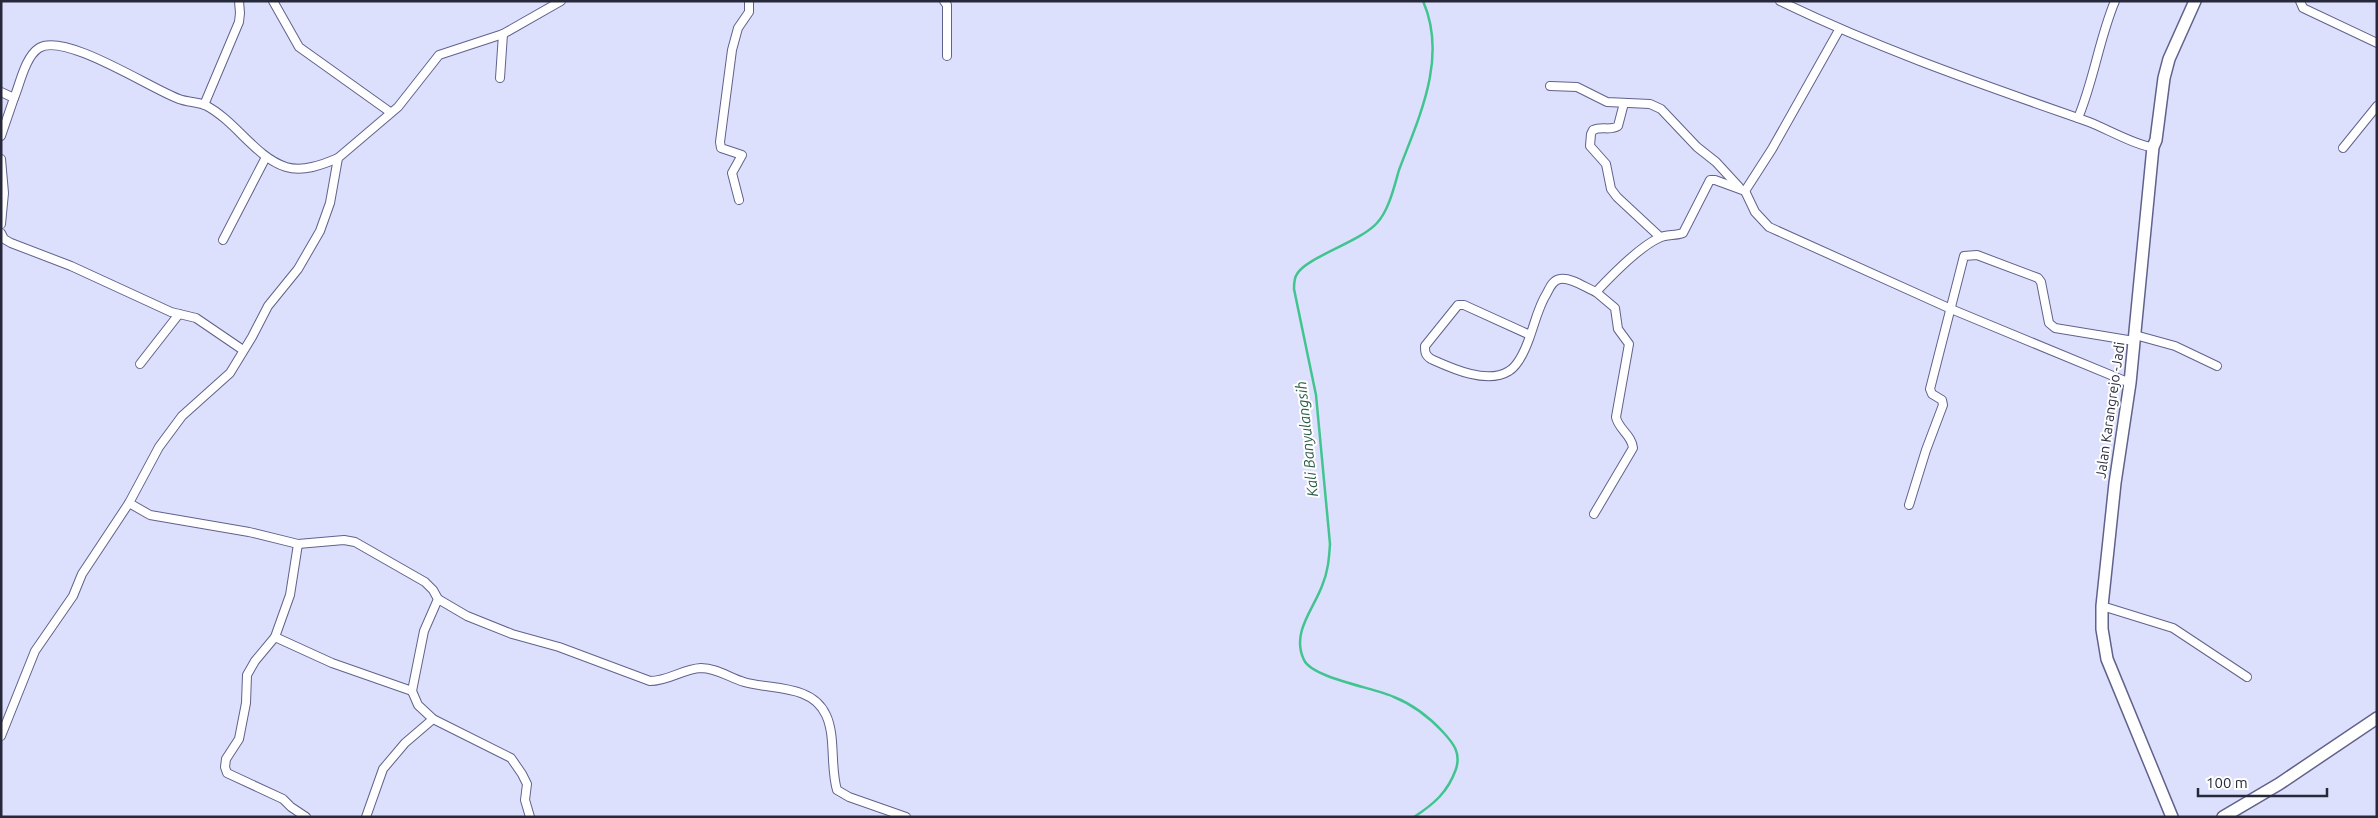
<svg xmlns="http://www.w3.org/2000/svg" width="2378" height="818" viewBox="0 0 2378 818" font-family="Ubuntu,sans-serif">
  <rect width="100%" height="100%" fill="#dde0fd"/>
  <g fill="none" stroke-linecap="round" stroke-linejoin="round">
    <path stroke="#41c48f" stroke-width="2.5" d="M1414,817C1434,804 1448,792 1456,769C1461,753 1454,744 1443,732C1429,717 1414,705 1394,697C1375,688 1312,678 1304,660C1291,633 1313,610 1322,586C1328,572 1329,559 1330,544L1316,395L1294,289C1294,283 1294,278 1297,274C1307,257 1360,242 1377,223C1389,210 1394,187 1399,170C1419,117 1448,58 1423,1"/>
    <defs>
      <g id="street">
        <polyline points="273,1 299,47 390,112"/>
        <polyline points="944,1 947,5 947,56"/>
        <path d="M1780,1C1881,50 1984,85 2089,122C2105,128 2139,147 2153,147"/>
        <polyline points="2300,1 2303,8 2377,43"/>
        <polyline points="500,78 503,34"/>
        <polyline points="1550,86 1577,87 1607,102 1650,104 1661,109 1697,147 1716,162 1739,187"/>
        <polyline points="1,92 14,98 1,136"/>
        <path d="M14,98C20,84 25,57 39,48C65,32 151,89 179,99C187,102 197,102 205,105C236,121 255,157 286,167C303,172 322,165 338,158"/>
        <path d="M1624,103L1618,126C1611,131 1602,126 1593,130L1591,134L1590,146L1606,164L1611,189L1617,197L1660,237"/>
        <polyline points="204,105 239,22 240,13 239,1"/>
        <path d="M2078,118C2094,80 2099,39 2115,1"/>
        <polyline points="2343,148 2377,106"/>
        <polyline points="1,159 4,193 1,224"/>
        <polyline points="1745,191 1755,212 1769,227 1951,309 2130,383"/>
        <polyline points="739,200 732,173 742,155 721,148 720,142 732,50 738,28 749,12 749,1"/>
        <polyline points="1,233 4,239 11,243 71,266 171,312 196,318 243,350"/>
        <polyline points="223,240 266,157"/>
        <path d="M1530,335L1464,305H1458L1425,346C1425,352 1425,355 1431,359C1451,368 1487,385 1509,371C1519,365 1525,350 1529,339C1535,323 1538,307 1547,293C1550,287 1553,280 1560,279C1571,277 1586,288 1596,292"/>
        <polyline points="2135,335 2175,346 2217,366"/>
        <polyline points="140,364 179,314"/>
        <polyline points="1909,505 1926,450 1943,405 1942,400 1932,394 1930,389 1964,256 1977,255 2038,278 2041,282 2049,323 2055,328 2134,341"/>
        <path d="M1594,514L1633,448C1632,435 1618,429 1616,417L1629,344L1618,329L1615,308L1596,292C1611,276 1639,247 1659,238C1666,234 1675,236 1683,233L1710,180H1715L1745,191L1772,149L1839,30"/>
        <polyline points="298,544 290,595 275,637 255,661 247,675 246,703 239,739 226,759 225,767 227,773 283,799 291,807 306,817"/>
        <path d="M438,599L467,616L512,634L559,647L650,681C669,681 682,669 701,668C717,668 730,678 744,682C771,690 812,684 826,715C836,736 830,767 837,790L849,797L906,817"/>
        <polyline points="2102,606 2173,628 2247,677"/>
        <polyline points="275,637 332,663 412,691"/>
        <polyline points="1,736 35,651 73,596 82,574 129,503"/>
        <polyline points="366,817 383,769 405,743 433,719"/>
        <polyline points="530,817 525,800 527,784 522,774 511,758 433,719 418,705 412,691 424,631 438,599 433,590 425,582 355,542 344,540 298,544 249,532 150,515 129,503 159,447 182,416 230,373 252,337 268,306 298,269 320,231 330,203 338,158 398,107 439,55 503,34 561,1"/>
      </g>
      <g id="secondary">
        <polyline points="2172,817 2107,659 2102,629 2102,606 2115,483 2130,383 2153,147 2156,140 2164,78 2169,59 2195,1"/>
        <polyline points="2223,817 2279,784 2377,718"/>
      </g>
    </defs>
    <use href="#street" stroke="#60628c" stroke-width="10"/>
    <use href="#secondary" stroke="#60628c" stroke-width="14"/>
    <use href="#street" stroke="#fff" stroke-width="8"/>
    <use href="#secondary" stroke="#fff" stroke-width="11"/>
  </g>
  <g text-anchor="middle" stroke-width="4" stroke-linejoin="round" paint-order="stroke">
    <g font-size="14" fill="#27283a" stroke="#fff">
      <text transform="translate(2110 410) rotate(-82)" y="5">Jalan Karangrejo -Jadi</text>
    </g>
    <g font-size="15" font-style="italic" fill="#2c5e47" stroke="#fff">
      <text transform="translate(1307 439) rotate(-96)" y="5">Kali Banyulangsih</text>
    </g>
  </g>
  <rect width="2378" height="818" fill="none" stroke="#27283a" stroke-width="5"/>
  <path d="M2198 788v8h129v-8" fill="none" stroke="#27283a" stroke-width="2.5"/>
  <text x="2206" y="788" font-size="15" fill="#27283a" stroke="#ffffff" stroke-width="4" paint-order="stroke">100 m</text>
</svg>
